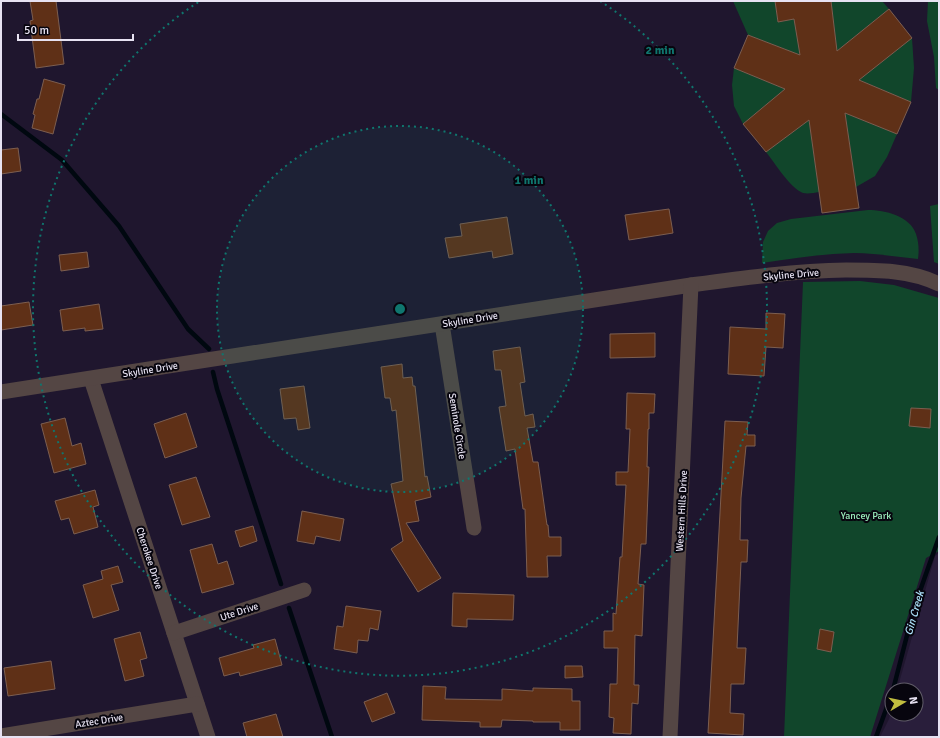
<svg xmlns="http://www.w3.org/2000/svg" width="940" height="738" viewBox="0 0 940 738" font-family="Signika,sans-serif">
  <rect width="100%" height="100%" fill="#1f162e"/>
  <polygon fill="#291e3b" points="939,553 939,737 880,737 889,719 892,707 892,714 916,714 916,690 897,690 935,556"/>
  <g fill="#11462b">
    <polygon points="733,1 775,1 778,22 794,19 800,55 748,35"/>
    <polygon points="831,1 882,1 889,9 837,51"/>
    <polygon points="928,1 937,1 939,5 939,90 936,88 934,57 927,21"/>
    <polygon points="912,38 914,68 911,102 859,80"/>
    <polygon points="734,68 785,89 743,124 734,106 732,85"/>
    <polygon points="845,113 897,134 887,157 875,176 856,187"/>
    <path d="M809,120L819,192C814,193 808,194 803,193C790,188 775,163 766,152Z"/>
    <polygon points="939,204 939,264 934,262 930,206"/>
    <path d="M868,210C885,210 910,216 916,234C919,243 919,251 918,259C897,257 875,253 854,253C823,254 793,258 762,263L763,242L768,231L777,223L791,219Z"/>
    <polygon points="860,281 894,285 939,298 939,551 926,558 870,737 784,737 803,282"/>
  </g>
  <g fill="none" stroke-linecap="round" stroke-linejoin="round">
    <g stroke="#000810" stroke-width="4.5">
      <polyline points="1,114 62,160 119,226 188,329 209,349"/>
      <polyline points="213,372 217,389 281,584"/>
      <polyline points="289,608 332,737"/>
      <polyline points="893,690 914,608 939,537"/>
      <polyline points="876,737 892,693"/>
    </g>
  </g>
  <g fill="#5f3017" stroke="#7c5e50">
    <polygon points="30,1 56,1 64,64 36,68 30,21 33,20"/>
    <polygon points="775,1 831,1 837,51 889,9 912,38 859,80 911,102 897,134 845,113 859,208 822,213 809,120 766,152 743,124 785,89 734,68 748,35 800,55 794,19 778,22"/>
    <polygon points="44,79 65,85 53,134 32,128 35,115 33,114 37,99 39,99"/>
    <polygon points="18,148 21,171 1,174 1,150"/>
    <polygon points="669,209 673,233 629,240 625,215"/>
    <polygon points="507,217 513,254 493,258 492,251 449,258 445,238 462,236 460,224"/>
    <polygon points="87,252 89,267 61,271 59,255"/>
    <polygon points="29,302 33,325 1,330 1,306"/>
    <polygon points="99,304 103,329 85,331 85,328 63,331 60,310"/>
    <polygon points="766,313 785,314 783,348 766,347 764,376 728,374 730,327 766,329"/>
    <polygon points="655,333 655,357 610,358 610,334"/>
    <polygon points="520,347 525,382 520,383 525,416 533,414 535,427 527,428 533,462 538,462 547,525 548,525 549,537 561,537 561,556 547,556 548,577 527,577 525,509 523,509 515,449 506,451 499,407 506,406 501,370 495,370 493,351"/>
    <polygon points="402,364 403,378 412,377 413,386 415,386 425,477 427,476 431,497 415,501 419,521 406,523 441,578 418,592 391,549 403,541 391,484 403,481 396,410 392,411 390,398 385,398 381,367"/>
    <polygon points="304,386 310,428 298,430 296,418 284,419 280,389"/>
    <polygon points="627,393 655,394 654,413 649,413 649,429 648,429 647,467 649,467 646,544 641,544 638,584 644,585 642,636 635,635 634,685 639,685 638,704 632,703 631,734 613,733 614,718 609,717 610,684 617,684 618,648 604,648 604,631 613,631 613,613 616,614 620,557 622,557 626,485 616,485 616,472 628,472 630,429 626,429"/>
    <polygon points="911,408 931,409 930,428 909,426"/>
    <polygon points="186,413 197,447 165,458 154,424"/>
    <polygon points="65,418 72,446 81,443 86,464 54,473 41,424"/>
    <polygon points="725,421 748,422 747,435 755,435 755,446 746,446 741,498 740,540 748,540 747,562 741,562 737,648 746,648 744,684 731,684 730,713 744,714 743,735 708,733"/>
    <polygon points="196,477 210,517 182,525 169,485"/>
    <polygon points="95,490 99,505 93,507 98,527 74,534 69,518 61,520 55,501"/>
    <polygon points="302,511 344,519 340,541 316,536 314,544 297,541"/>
    <polygon points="253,526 257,541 240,547 235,531"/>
    <polygon points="212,544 218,564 227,561 234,584 202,593 190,550"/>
    <polygon points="118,566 123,582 111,585 119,610 93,618 83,585 103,579 101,571"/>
    <polygon points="453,593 514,595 513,620 467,619 467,627 452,626"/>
    <polygon points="346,606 381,611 378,630 370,628 368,641 358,640 357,653 334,649 337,626 343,627"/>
    <polygon points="820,629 834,632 831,652 817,649"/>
    <polygon points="140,632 147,658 140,660 144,676 125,681 114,639"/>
    <polygon points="275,639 282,665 240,676 239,672 224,676 219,658 254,648 253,645"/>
    <polygon points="51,661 55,689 8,696 4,668"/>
    <polygon points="565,666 582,666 583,677 565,678"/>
    <polygon points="423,686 446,687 445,699 502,700 502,689 533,691 533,688 572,689 572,701 580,701 580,730 560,730 560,722 533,722 533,721 502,720 501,727 480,727 480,722 422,720"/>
    <polygon points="387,693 395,713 372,722 364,702"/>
    <polygon points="276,714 283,737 247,737 243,723"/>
  </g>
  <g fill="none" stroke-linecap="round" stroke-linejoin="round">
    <g stroke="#544644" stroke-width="15">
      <polyline points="442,324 474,528"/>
      <polyline points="91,379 208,737"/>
      <path d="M1,392L691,285C743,278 794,271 846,270C878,270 910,270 939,284"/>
      <polyline points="174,633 304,590"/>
      <polyline points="1,736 197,704"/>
      <polyline points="670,737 691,285"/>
    </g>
  </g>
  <circle cx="400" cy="309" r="183" fill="#0f766e" fill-opacity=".12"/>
  <g fill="none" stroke="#0f766e" stroke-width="2" stroke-dasharray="2 4">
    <circle cx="400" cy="309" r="183"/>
    <path d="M600 1A367 367 0 1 1 200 1"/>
  </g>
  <g text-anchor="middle" stroke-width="4" stroke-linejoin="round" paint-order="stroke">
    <g font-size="10" fill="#e7e2f2" stroke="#07050e">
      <text transform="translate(791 274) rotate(-5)" y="4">Skyline Drive</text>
      <text transform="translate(470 319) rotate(-9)" y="4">Skyline Drive</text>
      <text transform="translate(150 369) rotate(-9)" y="4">Skyline Drive</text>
      <text transform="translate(458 426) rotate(81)" y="4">Seminole Circle</text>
      <text transform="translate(681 511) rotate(-87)" y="4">Western Hills Drive</text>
      <text transform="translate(150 558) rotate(72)" y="4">Cherokee Drive</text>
      <text transform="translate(239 611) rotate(-18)" y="4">Ute Drive</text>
      <text transform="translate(99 720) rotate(-9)" y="4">Aztec Drive</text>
    </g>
    <g font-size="10" fill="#9aedbb" stroke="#07050e">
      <text x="866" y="519">Yancey Park</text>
    </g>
    <g font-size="11" font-style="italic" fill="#abe1f9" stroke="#07050e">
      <text transform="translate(914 613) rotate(-74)" y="4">Gin Creek</text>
    </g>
  </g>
  <circle cx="400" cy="309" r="6" fill="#0f766e" stroke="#07050e" stroke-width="2"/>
  <g font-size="12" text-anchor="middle" font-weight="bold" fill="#0f766e" stroke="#07050e" stroke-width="4" stroke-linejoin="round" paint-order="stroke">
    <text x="660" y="54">2 min</text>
    <text x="529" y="184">1 min</text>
  </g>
  <rect width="940" height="738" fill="none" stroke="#e7e2f2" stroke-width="4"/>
  <g transform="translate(904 702) rotate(81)"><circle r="19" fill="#07050e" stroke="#615d69"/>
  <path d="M0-3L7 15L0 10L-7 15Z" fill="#c1bd3f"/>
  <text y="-6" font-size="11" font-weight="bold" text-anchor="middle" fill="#e7e2f2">N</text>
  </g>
  <path d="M18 34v6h115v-6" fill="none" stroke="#e7e2f2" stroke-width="2"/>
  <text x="24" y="34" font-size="12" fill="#e7e2f2" stroke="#07050e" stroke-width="3" paint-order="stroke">50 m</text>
</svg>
